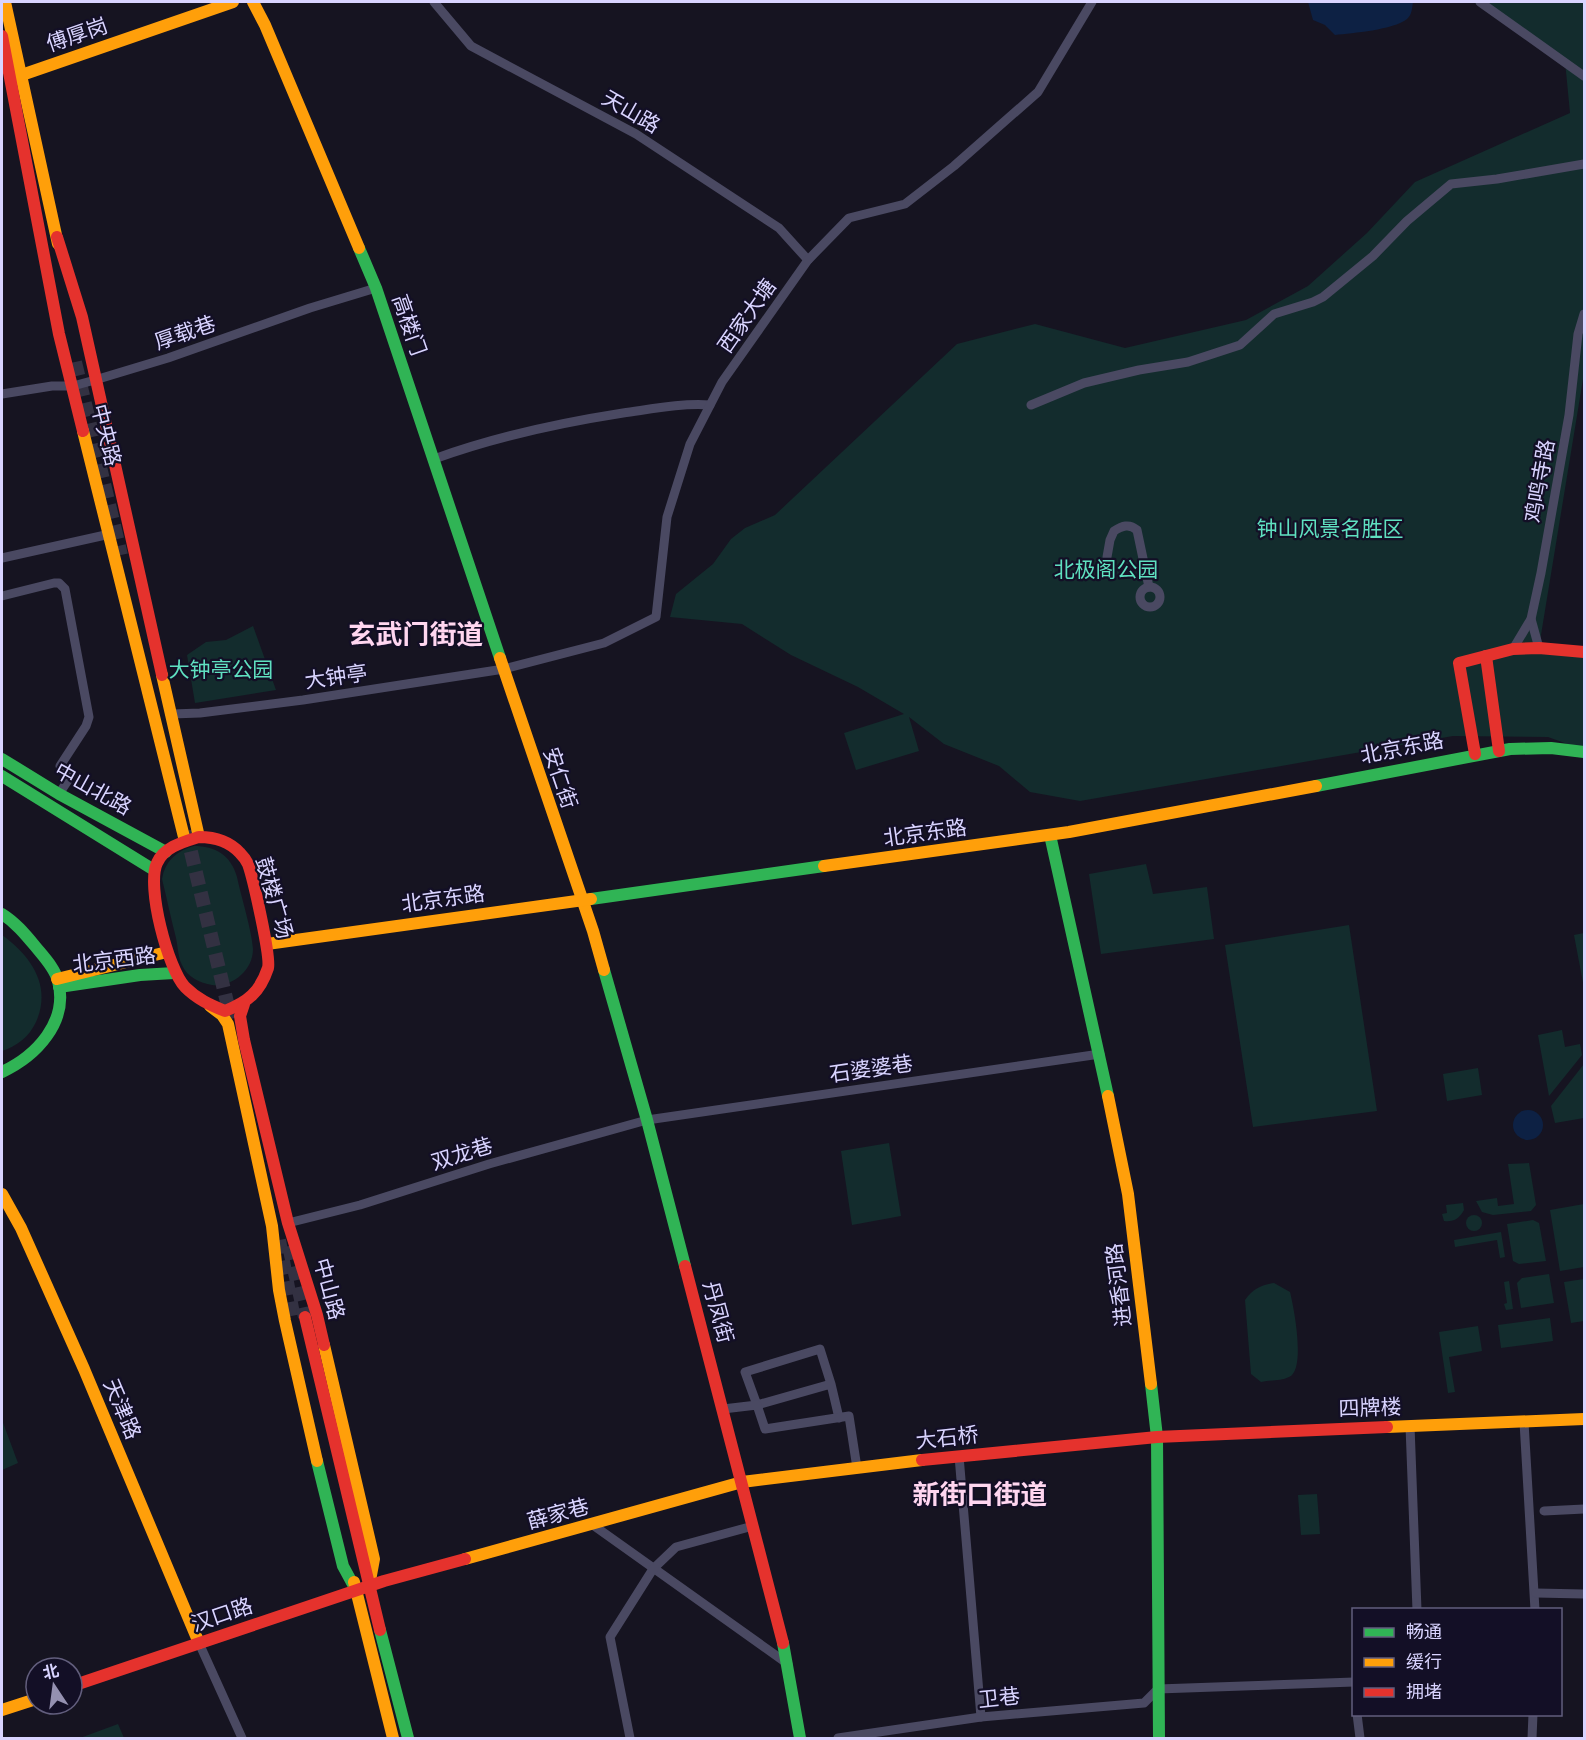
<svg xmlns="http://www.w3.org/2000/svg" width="1586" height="1740" viewBox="0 0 1586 1740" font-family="Raleway,'Noto Sans SC',sans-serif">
  <rect width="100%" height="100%" fill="#161421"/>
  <g fill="#132c2d">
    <polygon points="1473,2 1584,2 1584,373 1539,647 1584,651 1584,750 1548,737 1453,736 1080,801 1030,792 999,766 944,744 909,717 919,751 856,770 844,733 904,714 858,687 791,655 742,624 670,617 676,594 713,564 731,539 745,528 775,515 957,344 1035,324 1125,348 1246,320 1308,286 1367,233 1415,182 1570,113 1565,61"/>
    <polygon points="253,626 276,690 195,703 187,655 206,642 226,640"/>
    <path d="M194,846C215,846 231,855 237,877C241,896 252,931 253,949C253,971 232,987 212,985C200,983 187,977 182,965C178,957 178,947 176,938C171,919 167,899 162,879C165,861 176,851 194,846Z"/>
    <polygon points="1146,864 1153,894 1207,887 1214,939 1101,954 1089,874"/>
    <polygon points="1349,925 1377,1111 1253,1127 1225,945"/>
    <polygon points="1584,933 1584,988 1574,935"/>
    <path d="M2,935C31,956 52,986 36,1022C29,1037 17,1046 2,1051Z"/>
    <polygon points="1562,1030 1565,1047 1580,1044 1582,1055 1549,1096 1538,1035"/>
    <polygon points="1584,1064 1584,1118 1555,1123 1551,1106"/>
    <polygon points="1478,1068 1482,1095 1447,1101 1443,1074"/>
    <polygon points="889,1143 901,1216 852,1225 841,1151"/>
    <polygon points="1529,1163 1536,1205 1531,1211 1493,1215 1482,1212 1476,1201 1497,1198 1498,1206 1514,1204 1508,1164"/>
    <path d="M1463,1203L1464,1210C1459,1219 1454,1222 1444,1221L1442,1214L1447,1213L1446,1205Z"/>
    <polygon points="1584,1204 1584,1267 1560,1271 1550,1210"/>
    <circle cx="1474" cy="1223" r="8"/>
    <polygon points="1533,1220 1539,1223 1546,1261 1519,1264 1513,1261 1507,1224"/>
    <polygon points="1501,1232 1505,1257 1500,1258 1497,1240 1455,1247 1454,1240"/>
    <polygon points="1549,1274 1554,1303 1521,1308 1517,1283 1522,1278"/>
    <polygon points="1584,1279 1584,1321 1571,1323 1564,1282"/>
    <polygon points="1509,1281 1513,1309 1506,1310 1504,1304 1507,1303 1504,1282"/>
    <path d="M1274,1283L1290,1292C1294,1308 1306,1370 1289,1377C1281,1381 1270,1380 1261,1382L1251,1374L1245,1300C1253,1289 1261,1285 1274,1283Z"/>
    <polygon points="1550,1318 1553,1341 1501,1348 1498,1325"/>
    <polygon points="1478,1326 1482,1351 1449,1357 1455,1392 1448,1393 1439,1332"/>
    <polygon points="2,1420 18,1463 2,1470"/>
    <polygon points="1317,1494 1320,1534 1301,1535 1298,1495"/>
    <polygon points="118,1724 124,1738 80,1738"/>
  </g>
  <g fill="#0d2144">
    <path d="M1308,2H1413C1412,8 1412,15 1407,19C1393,30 1353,33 1335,35L1325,25L1313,20Z"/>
    <circle cx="1528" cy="1125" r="15"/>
  </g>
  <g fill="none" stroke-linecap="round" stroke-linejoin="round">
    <g stroke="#333142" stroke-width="14" stroke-dasharray="14 7" stroke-linecap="butt">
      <polyline points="75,362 121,555"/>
      <polyline points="186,831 231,1019"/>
      <polyline points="279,1240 294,1319"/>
      <polyline points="289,1246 305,1317"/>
    </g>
    <g stroke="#4a4962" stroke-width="9">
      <polyline points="434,2 471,46 636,134 779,228 808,260"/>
      <polyline points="1480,2 1584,76"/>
      <polyline points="2,394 52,386 73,386 95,380 168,358 310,308 376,288"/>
      <polyline points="1031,405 1084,383 1139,370 1188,362 1240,345 1274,314 1313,302 1323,297 1373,256 1407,221 1451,184 1497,179 1584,164"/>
      <path d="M434,459C494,437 559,423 623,413C652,409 681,403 710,405"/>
      <path d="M1107,557L1110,540L1114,531C1122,526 1129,523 1137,530L1149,587"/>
      <polyline points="2,558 110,534"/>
      <circle cx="1150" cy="597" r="10"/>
      <polyline points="2,596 54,583 59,583 65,589 89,717 86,726 60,766 72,774 59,794"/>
      <polyline points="1531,619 1539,648"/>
      <polyline points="1513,649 1531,619 1541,573 1569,415 1578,334 1584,314"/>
      <polyline points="172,714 200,713 303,700 504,669 604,643 656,617 667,517 690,444 722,382 808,260 849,218 905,204 954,166 1038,92 1092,2"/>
      <polyline points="288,1223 360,1205 489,1164 647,1120 1100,1054"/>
      <polyline points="831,1384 820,1349 745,1372 757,1405 831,1384 839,1418"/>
      <polyline points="723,1409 757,1405 765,1429 849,1416 857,1468"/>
      <polyline points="1524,1422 1535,1610"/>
      <polyline points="1410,1426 1417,1610"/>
      <polyline points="959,1456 981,1717"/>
      <polyline points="1544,1511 1584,1509"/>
      <polyline points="593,1525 788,1664"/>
      <polyline points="1536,1593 1584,1594"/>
      <polyline points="199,1643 242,1738"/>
      <polyline points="1357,1714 1360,1738"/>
      <polyline points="630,1738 610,1637 653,1569 676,1547 753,1526"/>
      <polyline points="838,1738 981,1717 1144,1703 1158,1689 1354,1682"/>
      <polyline points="1532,1738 1533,1714"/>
    </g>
    <g stroke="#30b455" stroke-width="12">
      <polyline points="359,248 376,288 500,658"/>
      <polyline points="2,759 59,794 166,852"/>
      <polyline points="2,776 154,870"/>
      <polyline points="1316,786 1510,749 1551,748 1584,752"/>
      <polyline points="1050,835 1108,1096"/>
      <polyline points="591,899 824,866"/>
      <path d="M2,914C15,922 25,934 35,946C43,956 55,968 58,981C69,1022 36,1056 2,1072"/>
      <polyline points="604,970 647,1120 685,1266"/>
      <polyline points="59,987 140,975 174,973"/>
      <polyline points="1151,1384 1157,1437 1159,1738"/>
      <polyline points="317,1461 343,1566 356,1590"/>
      <polyline points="380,1630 408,1738"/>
      <polyline points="783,1643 800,1738"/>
    </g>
    <g stroke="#ff9f0a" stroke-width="12">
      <polyline points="5,2 58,244"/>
      <polyline points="253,2 265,25 359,248"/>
      <polyline points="13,78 233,2"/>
      <polyline points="83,431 185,841"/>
      <polyline points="500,658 593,931 604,970"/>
      <polyline points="162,675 199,837"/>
      <polyline points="824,866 1069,832 1316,786"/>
      <polyline points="267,944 591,899"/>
      <polyline points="57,979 167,952"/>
      <polyline points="210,1006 222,1015 228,1024 272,1226 279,1290 285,1321 317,1461"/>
      <polyline points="1108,1096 1128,1194 1151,1384"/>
      <polyline points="2,1194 21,1228 84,1369 199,1643"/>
      <polyline points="324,1345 374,1559 369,1586"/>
      <polyline points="1387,1427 1584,1419"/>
      <polyline points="465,1559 742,1482 922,1460"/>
      <polyline points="354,1582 393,1738"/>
      <polyline points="2,1710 36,1699"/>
    </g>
    <g stroke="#e5322d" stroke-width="12">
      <polyline points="2,36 59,334 83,431"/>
      <polyline points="57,237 82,317 162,675"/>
      <polyline points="1486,656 1499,751"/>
      <polyline points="1475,754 1459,663 1513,649 1539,648 1584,652"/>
      <path d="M199,837C215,837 229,841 240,853C243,856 246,860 248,864C253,878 271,957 268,968C260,992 248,1002 225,1011C210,1005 197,999 185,987C168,969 146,886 157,863C164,847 183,842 199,837Z"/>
      <polyline points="244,1004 240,1016 244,1040 288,1223 317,1315 324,1345"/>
      <polyline points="685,1266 783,1643"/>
      <polyline points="305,1317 380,1630"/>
      <polyline points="922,1460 1157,1437 1387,1427"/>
      <polyline points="72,1686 384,1581 465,1559"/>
    </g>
  </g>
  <g text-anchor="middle" stroke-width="4.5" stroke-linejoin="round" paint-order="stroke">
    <g font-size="21" fill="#d9d4ff" stroke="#130f26">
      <text transform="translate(77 35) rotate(-19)" y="7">傅厚岗</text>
      <text transform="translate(631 112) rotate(30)" y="7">天山路</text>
      <text transform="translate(747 316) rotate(-55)" y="7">西家大塘</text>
      <text transform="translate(409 325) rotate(71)" y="7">高楼门</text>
      <text transform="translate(185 333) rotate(-19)" y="7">厚载巷</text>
      <text transform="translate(106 435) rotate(76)" y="7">中央路</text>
      <text transform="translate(1540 481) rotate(-80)" y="7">鸡鸣寺路</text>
      <text transform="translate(336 677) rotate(-8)" y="7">大钟亭</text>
      <text transform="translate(1402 748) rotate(-11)" y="7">北京东路</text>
      <text transform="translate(560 778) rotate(71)" y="7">安仁街</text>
      <text transform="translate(93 789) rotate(29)" y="7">中山北路</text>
      <text transform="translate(925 833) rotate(-8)" y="7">北京东路</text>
      <text transform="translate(274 898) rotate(74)" y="7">鼓楼广场</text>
      <text transform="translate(443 899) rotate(-8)" y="7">北京东路</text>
      <text transform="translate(114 960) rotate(-7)" y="7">北京西路</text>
      <text transform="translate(871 1069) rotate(-8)" y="7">石婆婆巷</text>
      <text transform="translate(462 1154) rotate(-17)" y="7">双龙巷</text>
      <text transform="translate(1119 1285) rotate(-97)" y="7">进香河路</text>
      <text transform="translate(329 1289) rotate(75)" y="7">中山路</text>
      <text transform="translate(718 1312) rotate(75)" y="7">丹凤街</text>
      <text transform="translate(1370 1408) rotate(-2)" y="7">四牌楼</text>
      <text transform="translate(122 1409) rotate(67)" y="7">天津路</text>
      <text transform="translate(947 1438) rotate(-6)" y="7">大石桥</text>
      <text transform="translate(558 1514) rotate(-15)" y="7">薛家巷</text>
      <text transform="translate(222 1615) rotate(-19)" y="7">汉口路</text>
      <text transform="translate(999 1698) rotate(-6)" y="7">卫巷</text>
    </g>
    <g font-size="21" fill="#5fe0c0" stroke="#130f26">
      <text x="1330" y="536">钟山风景名胜区</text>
      <text x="1106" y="577">北极阁公园</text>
      <text x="221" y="677">大钟亭公园</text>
    </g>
    <g font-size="27" font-weight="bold" fill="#ffd6f0" stroke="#130f26">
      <text x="416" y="644">玄武门街道</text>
      <text x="980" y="1504">新街口街道</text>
    </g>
  </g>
  <rect width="1586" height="1740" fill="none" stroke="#d9d4ff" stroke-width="6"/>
  <rect x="1352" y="1608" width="210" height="108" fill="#130f26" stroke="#625e7d" stroke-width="1.5"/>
  <rect x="1364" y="1628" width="30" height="9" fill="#30b455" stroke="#625e7d" stroke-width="1.5"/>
  <text x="1406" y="1638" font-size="18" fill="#d9d4ff">畅通</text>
  <rect x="1364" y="1658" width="30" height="9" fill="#ff9f0a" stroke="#625e7d" stroke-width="1.5"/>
  <text x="1406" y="1668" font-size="18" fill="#d9d4ff">缓行</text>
  <rect x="1364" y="1688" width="30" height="9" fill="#e5322d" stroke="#625e7d" stroke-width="1.5"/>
  <text x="1406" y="1698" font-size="18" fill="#d9d4ff">拥堵</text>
  <g transform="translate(54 1686) rotate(347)"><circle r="28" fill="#130f26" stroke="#625e7d" stroke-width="1.5"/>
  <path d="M0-4.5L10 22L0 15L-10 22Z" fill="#9591b1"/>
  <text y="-9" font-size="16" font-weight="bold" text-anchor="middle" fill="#d9d4ff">北</text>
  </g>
</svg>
